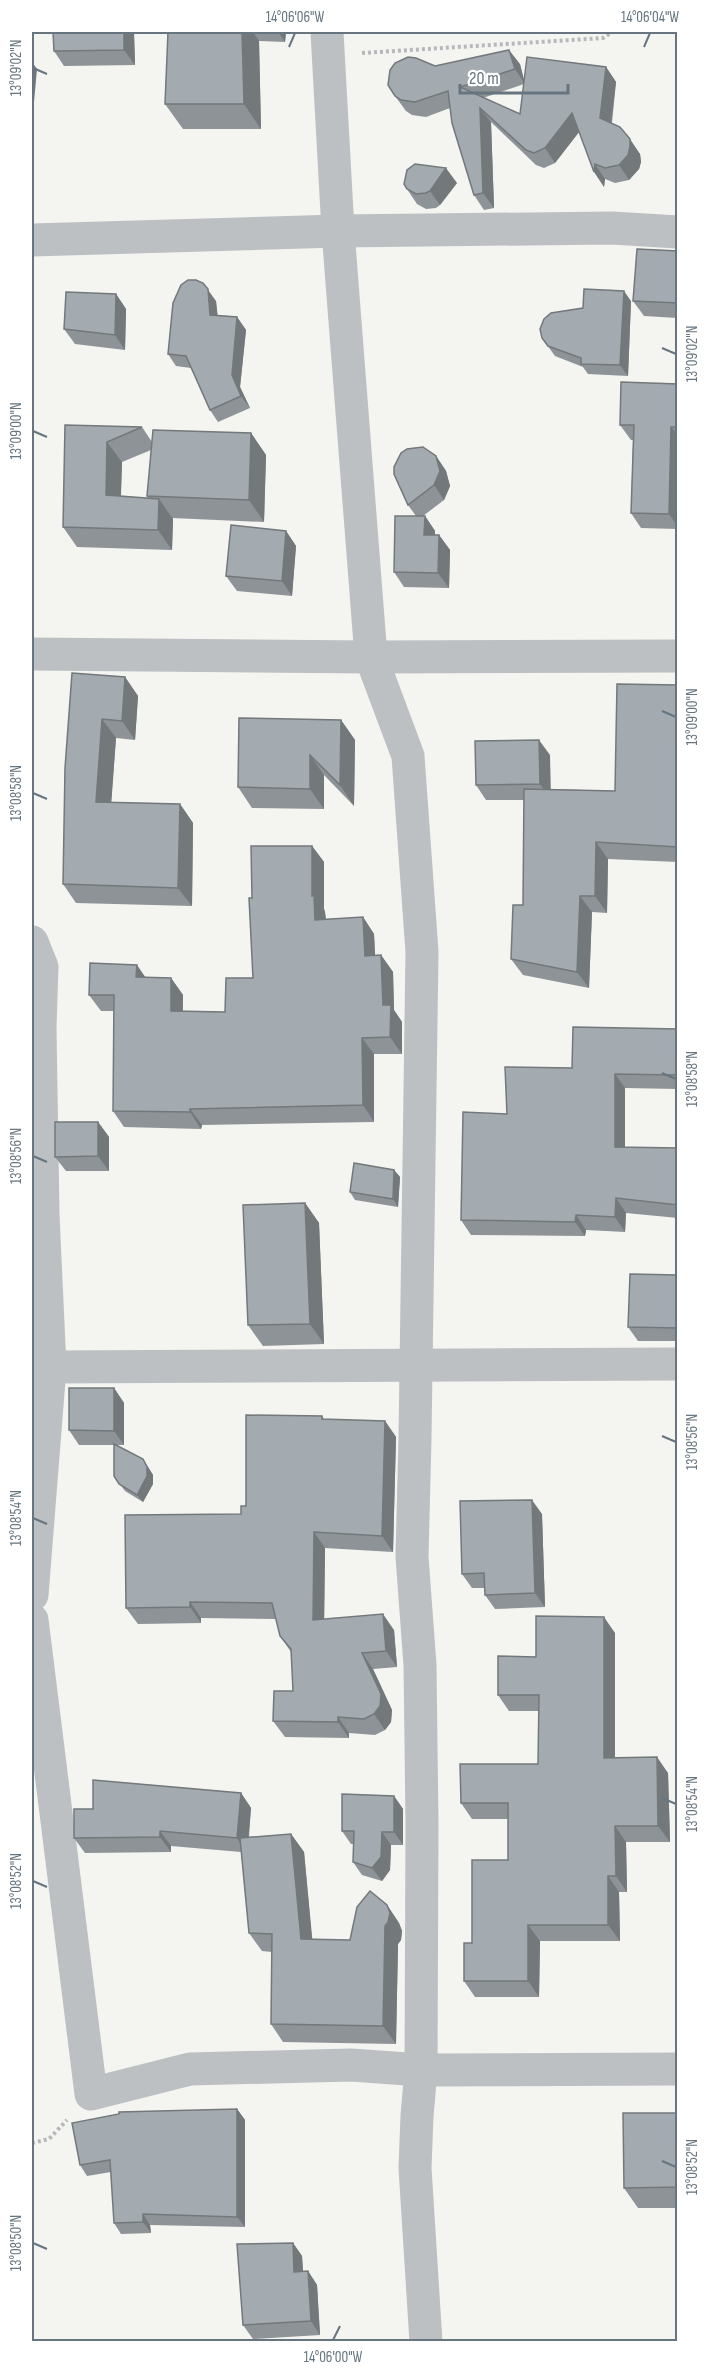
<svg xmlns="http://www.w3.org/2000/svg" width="709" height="2373" viewBox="0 0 709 2373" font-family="'Sofia Sans Condensed',sans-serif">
  <rect width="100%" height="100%" fill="#f4f4f1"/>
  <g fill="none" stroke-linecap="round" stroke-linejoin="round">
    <g stroke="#b6b9bb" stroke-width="4" stroke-dasharray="3 3" stroke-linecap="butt">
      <polyline points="362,53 603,38 612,32"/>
      <polyline points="32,2143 49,2139 67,2120"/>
    </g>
    <g stroke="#bcc0c3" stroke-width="33">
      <polyline points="327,32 338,231 371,657 408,756 422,952 415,1438 412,1557 420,1665 422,1823 421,2070 417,2116 415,2168 426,2342"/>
      <polyline points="32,240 338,231 612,228 678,232"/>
      <polyline points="32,654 371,657 678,656"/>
      <polyline points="32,942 42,967 40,1027 43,1215 50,1367 32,1595"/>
      <polyline points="50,1367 678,1364"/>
      <polyline points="32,1620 91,2094 190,2069 351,2065 421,2070 678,2069"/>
    </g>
  </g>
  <g fill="#8d9397" fill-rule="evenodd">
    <polygon points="53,32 134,32 135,65 64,66 54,51"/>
    <polygon points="168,32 286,32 285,42 259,41 261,129 183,129 165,104"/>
    <path d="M520,64L524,81L606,67L616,82L612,123L640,154L641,162L639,169L629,180L615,183L605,179L604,187L579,132L555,163L544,168L536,165L491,122L494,208L484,210L474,195L450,108L426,117L412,115L406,111L395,96L435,66ZM524,84L520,114L483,98Z"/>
    <polygon points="457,183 440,205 436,208 426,209 417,204 407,189"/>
    <polygon points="678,251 678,318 644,316 633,301"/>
    <polygon points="116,294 126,309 125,350 75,344 64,329"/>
    <polygon points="216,301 217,315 237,317 246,330 240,387 250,408 218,422 210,410 191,368 176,366 168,354"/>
    <polygon points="631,301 628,376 588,374 583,367 555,356 542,338"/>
    <polygon points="678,384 678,529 641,528 631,513 633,440 631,440 620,425"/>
    <path d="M65,425L142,427L152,442L251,433L266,455L264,522L172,518L173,519L172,550L77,547L63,527ZM151,450L147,496L148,498L121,496L122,462Z"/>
    <polygon points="436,456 446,471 450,486 444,500 423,516 425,516 435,531 435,535 439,535 450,550 449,588 404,587 394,572 416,516 408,505"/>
    <polygon points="286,531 296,546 292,596 237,591 226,576"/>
    <polygon points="125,677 138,696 135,740 116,738 111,802 180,804 193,823 192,906 76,903 63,884 65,768"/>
    <polygon points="678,685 678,862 608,859 607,913 592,912 589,988 523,975 511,959 523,905 524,800 486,800 476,785 550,755 550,789 615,791"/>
    <polygon points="341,720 355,740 354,806 324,775 324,809 252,808 238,787"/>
    <polygon points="312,846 324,862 324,909 325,912 326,919 363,917 374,934 375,956 381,955 393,972 394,1010 402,1022 402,1054 374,1054 374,1122 202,1125 201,1129 124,1127 113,1111 114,1011 101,1011 89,995 145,977 171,978 183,995 183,1011 225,1012 253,978 252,898"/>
    <polygon points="678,1029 678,1089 625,1088 625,1148 678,1148 678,1218 626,1213 625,1232 586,1230 585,1236 471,1235 461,1220 572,1068"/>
    <polygon points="98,1122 109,1137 109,1171 66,1171 55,1157"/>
    <polygon points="394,1170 400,1177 398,1207 355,1200 350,1192"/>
    <polygon points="305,1203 319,1223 324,1344 263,1346 248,1325"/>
    <polygon points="678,1275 678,1341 638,1341 628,1327"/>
    <polygon points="114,1388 124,1403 124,1445 116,1445 148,1467 153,1475 153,1484 143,1502 125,1491 114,1476 114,1445 79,1445 69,1430"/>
    <polygon points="322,1416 324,1419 385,1421 396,1437 393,1552 325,1548 324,1619 394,1630 397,1667 373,1669 392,1710 391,1722 385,1730 375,1735 349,1733 349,1738 285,1737 273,1721 293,1691 291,1652 280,1636 276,1619 201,1618 201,1623 138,1624 126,1608 241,1514 246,1506"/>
    <polygon points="542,1514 545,1607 495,1609 485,1595 485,1588 472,1588 462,1574"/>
    <polygon points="615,1633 615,1758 668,1773 670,1842 626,1842 627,1892 619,1892 620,1941 540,1941 539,1997 475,1997 464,1981 472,1943 508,1860 508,1819 472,1819 461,1803 538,1764 539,1711 509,1711 498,1695 536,1657"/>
    <polygon points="241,1793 251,1808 249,1837 291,1834 304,1852 312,1940 350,1940 387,1905 399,1923 402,1931 401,1940 398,1944 396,2044 283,2042 271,2024 272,1952 262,1951 249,1933 241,1852 171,1846 171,1852 85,1853 74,1838 93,1809"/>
    <polygon points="394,1796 403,1809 403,1845 391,1845 390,1870 382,1881 362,1875 353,1862 354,1844 351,1844 342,1831"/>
    <polygon points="237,2109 245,2120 245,2227 150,2225 151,2233 121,2234 114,2223 111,2172 87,2176 80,2165"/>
    <polygon points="678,2113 678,2208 638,2208 624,2188"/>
    <polygon points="293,2243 302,2256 303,2272 308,2271 317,2285 320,2335 253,2339 243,2325"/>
  </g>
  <g fill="#73787b">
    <polygon points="124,32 134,32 135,65 124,50"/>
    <polygon points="242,32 253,32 259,41 261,129 244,104"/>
    <polygon points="278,32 286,32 285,42"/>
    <polygon points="509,50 520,64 525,84 515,69"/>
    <polygon points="32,62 37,69 32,124"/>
    <polygon points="606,67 616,82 610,132 600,118"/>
    <polygon points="480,108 491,122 494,208 483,193"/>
    <polygon points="572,113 582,128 555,163 545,148"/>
    <polygon points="630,139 640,154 641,162 639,169 629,180 619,165"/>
    <polygon points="595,164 605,179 604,187 594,172"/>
    <polygon points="446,168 457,183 440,205 430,191"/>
    <polygon points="203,283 216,301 219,327 210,315"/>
    <polygon points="624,291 631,301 628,376 620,365"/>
    <polygon points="116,294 126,309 125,350 115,335"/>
    <polygon points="237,317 246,330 240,387 250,408 241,396 232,375"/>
    <polygon points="671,427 678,435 678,527 669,514"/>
    <polygon points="251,433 266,455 264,522 249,500"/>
    <polygon points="107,442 122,462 120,516 106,495"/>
    <polygon points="436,456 446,471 450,486 444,500 434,485"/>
    <polygon points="159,499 173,519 172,550 158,530"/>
    <polygon points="425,516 435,531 435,549 424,535"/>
    <polygon points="286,531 296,546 292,596 282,581"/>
    <polygon points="439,535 450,550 449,588 438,573"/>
    <polygon points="125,677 138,696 135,740 122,721"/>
    <polygon points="102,719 116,738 110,821 96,802"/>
    <polygon points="341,720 355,740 354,806 340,785"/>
    <polygon points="539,740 550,755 551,799 540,784"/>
    <polygon points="310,755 324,775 324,809 310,789"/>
    <polygon points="180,804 193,823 192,906 178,888"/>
    <polygon points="596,842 608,859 607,913 595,896"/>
    <polygon points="312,846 324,862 324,909 325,912 327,936 315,920 312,896"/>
    <polygon points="580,896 592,912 589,988 577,972"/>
    <polygon points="363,917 374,934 376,972 365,956"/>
    <polygon points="381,955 393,972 394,1010 402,1022 402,1054 390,1037 383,1005"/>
    <polygon points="137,965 148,981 136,977"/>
    <polygon points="171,978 183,995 182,1027 171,1011"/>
    <polygon points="362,1038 374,1054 374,1122 363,1105"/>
    <polygon points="615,1074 625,1088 625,1162 615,1147"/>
    <polygon points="190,1109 202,1125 201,1129 190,1112"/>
    <polygon points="98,1122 109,1137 109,1171 98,1156"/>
    <polygon points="394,1170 400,1177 398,1207 393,1199"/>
    <polygon points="616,1198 626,1213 625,1232 615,1217"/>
    <polygon points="305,1203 319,1223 324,1344 310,1324"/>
    <polygon points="576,1215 586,1230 585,1236 575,1222"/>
    <polygon points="114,1388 124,1403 124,1445 114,1431"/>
    <polygon points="385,1421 396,1437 393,1552 382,1536"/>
    <polygon points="143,1459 153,1475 153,1484 143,1502 137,1495"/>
    <polygon points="532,1500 542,1514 545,1607 535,1593"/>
    <polygon points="314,1532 325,1548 324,1636 313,1620"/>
    <polygon points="190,1602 201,1618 201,1623 190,1607"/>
    <polygon points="383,1614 394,1630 397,1667 386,1651"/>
    <polygon points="604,1617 615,1633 615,1774 604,1758"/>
    <polygon points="362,1653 373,1669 392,1710 391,1722 385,1730 374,1714"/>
    <polygon points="338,1717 349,1733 349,1738 338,1722"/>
    <polygon points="657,1757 668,1773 670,1842 658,1826"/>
    <polygon points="241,1793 251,1808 247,1853 237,1838"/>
    <polygon points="394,1796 403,1809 403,1845 394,1832"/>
    <polygon points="615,1826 626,1842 627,1892 616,1876"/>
    <polygon points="160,1831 171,1846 171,1852 160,1837"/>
    <polygon points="382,1832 391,1845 390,1870 382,1881 372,1868"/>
    <polygon points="291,1834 304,1852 314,1957 301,1939"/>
    <polygon points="608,1876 619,1892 620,1941 608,1925"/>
    <polygon points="387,1905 399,1923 402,1931 401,1940 398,1944 396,2044 383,2026 385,1926"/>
    <polygon points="528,1925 540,1941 539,1997 528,1981"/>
    <polygon points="237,2109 245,2120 245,2227 237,2217"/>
    <polygon points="143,2214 150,2225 151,2233 143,2222"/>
    <polygon points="293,2243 302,2256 304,2286 294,2272"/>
    <polygon points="308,2271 317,2285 320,2335 311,2321"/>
  </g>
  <g fill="#a4abb0" stroke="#73787b" stroke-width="1.5">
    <polygon points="53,32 124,32 124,50 54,51"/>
    <polygon points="168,32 242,32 244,104 165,104"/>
    <polygon points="509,50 515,69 460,87 520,114 527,57 606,67 600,118 620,127 630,139 630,147 628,155 619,165 605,168 595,164 594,172 572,113 545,148 534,153 526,150 480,108 483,193 474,195 452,123 448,91 415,102 401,100 395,96 388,85 390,70 395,63 408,57 416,58 435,66"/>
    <polygon points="415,164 446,168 430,191 426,193 416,194 407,189 404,184 407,170"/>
    <polygon points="637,249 678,251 678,303 633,301"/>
    <polygon points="188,280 196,280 203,283 208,289 210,315 237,317 232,375 241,396 210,410 186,356 168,354 173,303 181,285"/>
    <polygon points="584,289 624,291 620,365 581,364 581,358 548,346 542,338 540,329 544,319 551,313 583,308"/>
    <polygon points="66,292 116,294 115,335 64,329"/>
    <polygon points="621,382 678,384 678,427 671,427 669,514 631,513 634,425 620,425"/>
    <polygon points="65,425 142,427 107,442 106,495 159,499 158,530 63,527"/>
    <polygon points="153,430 251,433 249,500 147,496"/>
    <polygon points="423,447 436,456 440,471 434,485 408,505 394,474 394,467 401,453 407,449"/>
    <polygon points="395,516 425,516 424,535 439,535 438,573 394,572"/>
    <polygon points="231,525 286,531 282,581 226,576"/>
    <polygon points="72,673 125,677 122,721 102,719 96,802 180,804 178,888 63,884 65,768"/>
    <polygon points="617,684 678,685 678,847 596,842 595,896 580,896 577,972 511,959 513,905 523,905 524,789 615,791"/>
    <polygon points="239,718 341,720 340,785 310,755 310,789 238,787"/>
    <polygon points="539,740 540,784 476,785 475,741"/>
    <polygon points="251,846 312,846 312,896 314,895 315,920 363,917 365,956 381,955 383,1005 391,1005 390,1037 362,1038 363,1105 190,1109 190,1112 113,1111 114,995 89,995 90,963 137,965 136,977 171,978 171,1011 225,1012 226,978 253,978 249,898 252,898"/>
    <polygon points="573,1027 678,1029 678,1075 615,1074 615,1147 678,1148 678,1205 616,1198 615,1217 576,1215 575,1222 461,1220 463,1112 507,1114 505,1067 572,1068"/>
    <polygon points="55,1122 98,1122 98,1156 55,1157"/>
    <polygon points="354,1163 394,1170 393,1199 350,1192"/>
    <polygon points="305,1203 310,1324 248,1325 243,1205"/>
    <polygon points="630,1274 678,1275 678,1328 628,1327"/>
    <polygon points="69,1388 114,1388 114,1431 69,1430"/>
    <polygon points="246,1415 322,1416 322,1419 385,1421 382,1536 314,1532 313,1620 383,1614 386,1651 362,1653 381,1694 380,1706 374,1714 364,1719 338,1717 338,1722 273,1721 274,1691 293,1691 291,1649 280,1636 272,1603 190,1602 190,1607 126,1608 125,1515 241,1514 241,1506 246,1506"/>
    <polygon points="114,1444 143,1459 147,1467 147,1476 137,1495 119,1484 114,1476"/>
    <polygon points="532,1500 535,1593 485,1595 484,1573 462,1574 460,1501"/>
    <polygon points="536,1616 604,1617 604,1758 657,1757 658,1826 615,1826 616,1876 608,1876 608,1925 528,1925 528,1981 464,1981 464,1943 472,1943 472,1860 508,1860 508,1803 461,1803 460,1764 538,1764 539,1695 498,1695 498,1656 536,1657"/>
    <polygon points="93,1780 241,1793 237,1838 160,1831 160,1837 74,1838 74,1809 93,1809"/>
    <polygon points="342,1794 394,1796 394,1832 382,1832 381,1857 372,1868 353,1862 354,1831 342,1831"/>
    <polygon points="291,1834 301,1939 350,1940 357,1907 370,1891 387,1905 390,1913 388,1922 385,1926 383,2026 271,2024 272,1934 249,1933 240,1838"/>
    <polygon points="237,2109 237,2217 143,2214 143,2222 114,2223 110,2160 80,2165 72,2123 119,2114 119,2112"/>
    <polygon points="623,2113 678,2113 678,2187 624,2188"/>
    <polygon points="293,2243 294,2272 308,2271 311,2321 243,2325 237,2244"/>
  </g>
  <path fill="none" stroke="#66757f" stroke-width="2" d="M289,47L295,33M644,47L650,33M33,68L47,74M662,348L676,354M33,431L47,437M662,711L676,717M33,793L47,799M662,1073L676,1079M33,1156L47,1162M662,1436L676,1442M33,1518L47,1524M662,1798L676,1804M33,1881L47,1887M662,2161L676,2167M33,2243L47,2249M333,2340L340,2326"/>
  <rect width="709" height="2373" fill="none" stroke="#ffffff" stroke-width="66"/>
  <path d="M460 84v9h108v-9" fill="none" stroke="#66757f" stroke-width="3"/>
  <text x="469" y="84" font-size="18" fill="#66757f" stroke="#ffffff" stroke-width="4.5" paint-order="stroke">20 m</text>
  <rect x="33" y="33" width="643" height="2307" fill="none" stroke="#66757f" stroke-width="2"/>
  <g font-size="15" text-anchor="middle" fill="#66757f">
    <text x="295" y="22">14°06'06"W</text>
    <text x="650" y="22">14°06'04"W</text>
    <text transform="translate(16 68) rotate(-90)" y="5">13°09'02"N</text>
    <text transform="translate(692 354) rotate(-90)" y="5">13°09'02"N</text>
    <text transform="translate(16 431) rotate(-90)" y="5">13°09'00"N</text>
    <text transform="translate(692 717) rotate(-90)" y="5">13°09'00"N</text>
    <text transform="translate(16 793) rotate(-90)" y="5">13°08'58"N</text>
    <text transform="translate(692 1079) rotate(-90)" y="5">13°08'58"N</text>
    <text transform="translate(16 1156) rotate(-90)" y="5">13°08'56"N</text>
    <text transform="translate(692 1442) rotate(-90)" y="5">13°08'56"N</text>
    <text transform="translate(16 1518) rotate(-90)" y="5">13°08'54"N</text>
    <text transform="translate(692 1804) rotate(-90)" y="5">13°08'54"N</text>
    <text transform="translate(16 1881) rotate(-90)" y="5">13°08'52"N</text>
    <text transform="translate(692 2167) rotate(-90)" y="5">13°08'52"N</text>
    <text transform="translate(16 2243) rotate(-90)" y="5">13°08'50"N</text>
    <text x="333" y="2362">14°06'00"W</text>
  </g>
</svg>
